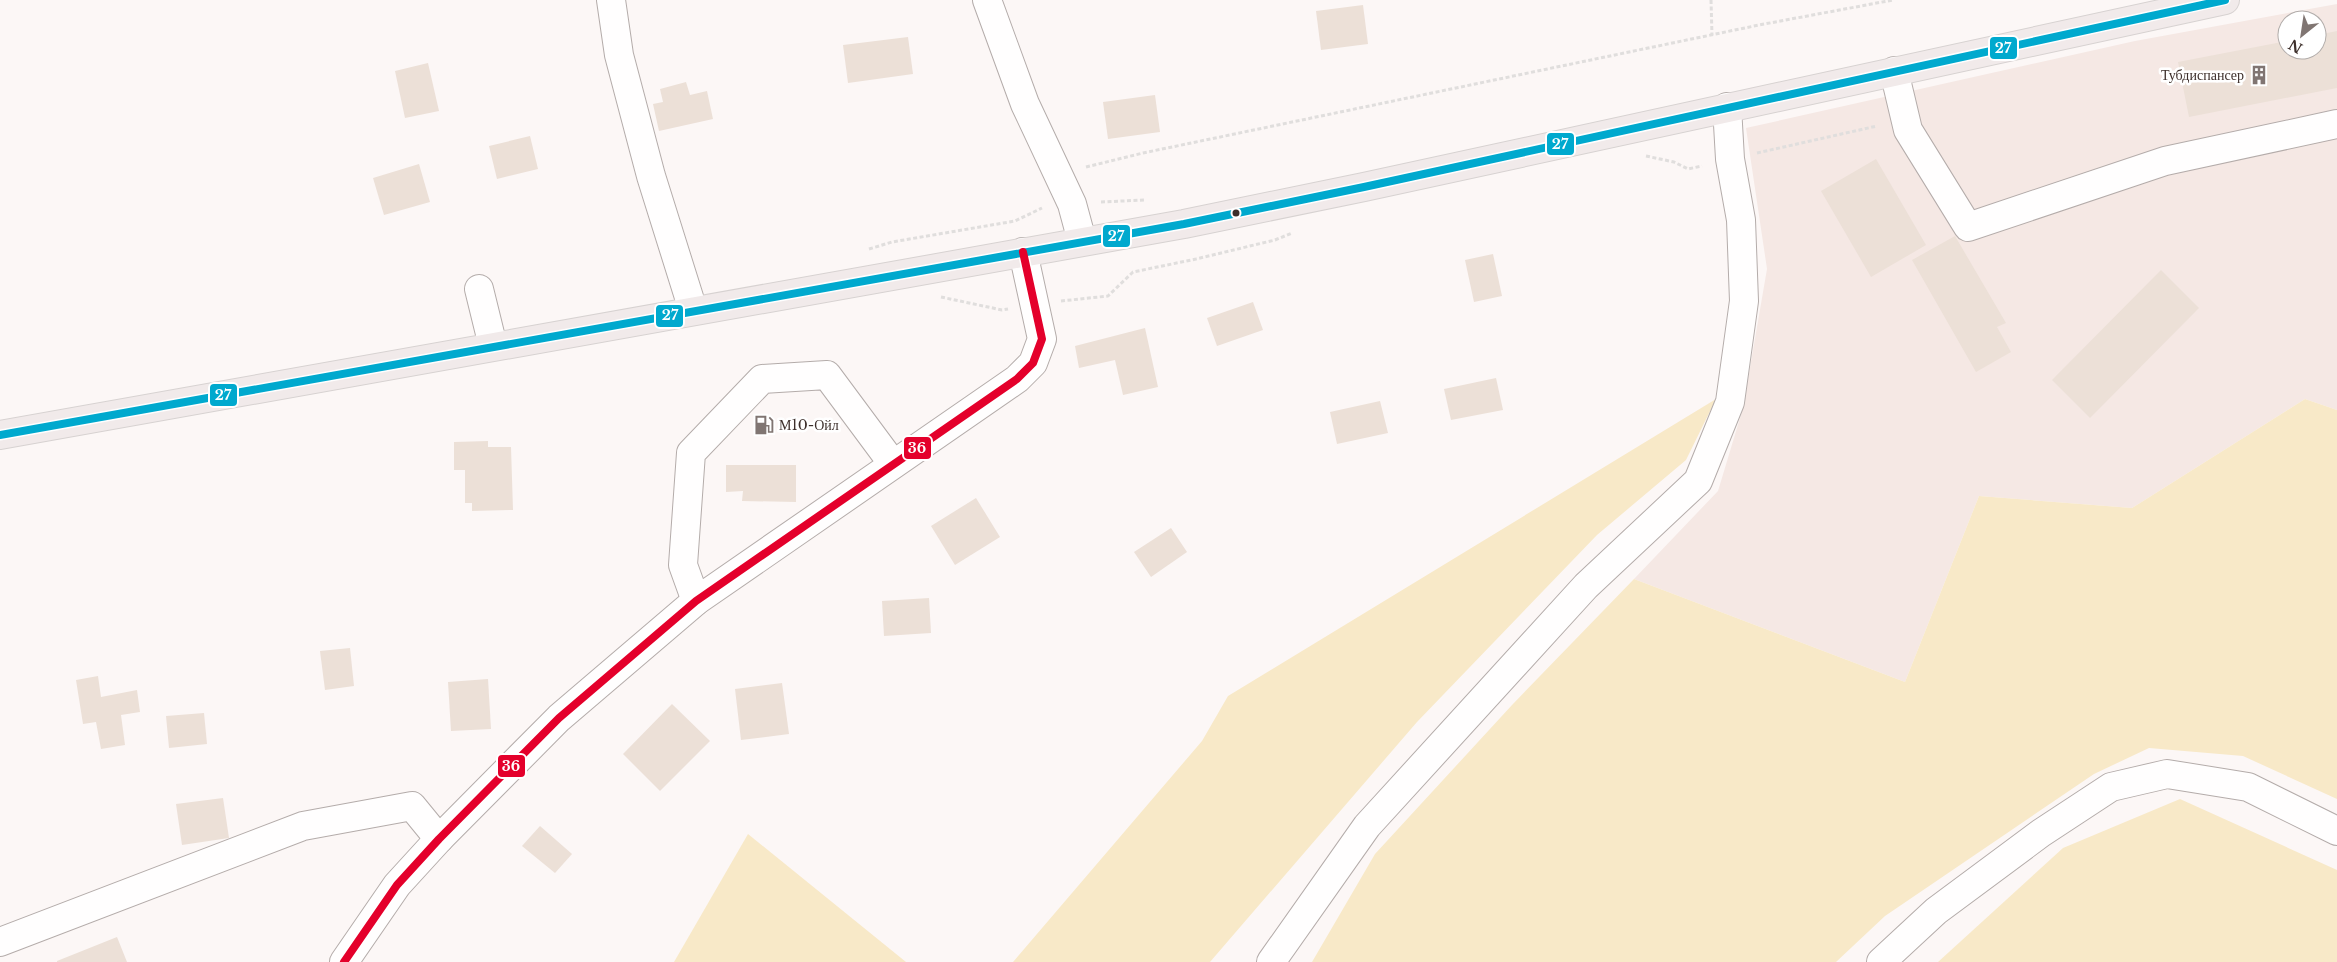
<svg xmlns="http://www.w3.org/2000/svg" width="2337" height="962" viewBox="0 0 2337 962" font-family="'Libre Baskerville',serif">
  <rect width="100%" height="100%" fill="#fcf7f6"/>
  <path fill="#f5e8e4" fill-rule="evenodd" d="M2337,4V410L2305,399L2132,508L1979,496L1905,682L1634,579L1718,491L1743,408L1767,269L1746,128L2135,41ZM2287,20H2317V50H2287Z"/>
  <g fill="#f8e9c8">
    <polygon points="1716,399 1686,460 1597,535 1417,722 1210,962 1013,962 1202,741 1228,696"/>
    <polygon points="2305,399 2337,410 2337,799 2243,756 2149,748 2094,774 1885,916 1836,962 1312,962 1375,854 1512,705 1634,579 1905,682 1979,496 2132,508"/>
    <polygon points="2180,799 2337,870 2337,962 1938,962 2063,848"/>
    <polygon points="748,834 906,962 674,962"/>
  </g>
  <g fill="#ece0d7">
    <polygon points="1363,5 1368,44 1321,50 1316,11"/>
    <polygon points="2337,31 2337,88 2189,117 2178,62 2287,41 2287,50 2317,50 2317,35"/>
    <polygon points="908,37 913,74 848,83 843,45"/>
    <polygon points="428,63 439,111 405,118 395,71"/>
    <polygon points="686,82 690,95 707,91 713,119 659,131 653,104 663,102 660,89"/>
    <polygon points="1155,95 1160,132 1108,139 1103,102"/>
    <polygon points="530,136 538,169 497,179 489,146"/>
    <polygon points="1876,159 1926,245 1871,277 1821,191"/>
    <polygon points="419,164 430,202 384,215 373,178"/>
    <polygon points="1955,236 2006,323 1997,327 2011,352 1976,372 1912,260"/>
    <polygon points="1493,254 1502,296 1474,302 1465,260"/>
    <polygon points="2161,270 2199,308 2090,418 2052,380"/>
    <polygon points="1253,302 1263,330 1217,346 1207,318"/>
    <polygon points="1145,328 1158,387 1123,395 1115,360 1079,368 1075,346"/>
    <polygon points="1496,378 1503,410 1451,420 1444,389"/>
    <polygon points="1380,401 1388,433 1337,444 1330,412"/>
    <polygon points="488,441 488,447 511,447 513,510 472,511 472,503 465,503 465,470 454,470 454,442"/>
    <polygon points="726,465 796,465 796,502 742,501 743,491 726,492"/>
    <polygon points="976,498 1000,537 955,565 931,526"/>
    <polygon points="1171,528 1187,552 1151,577 1134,552"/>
    <polygon points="929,598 931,633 884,636 882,601"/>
    <polygon points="350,648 354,686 325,690 320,651"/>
    <polygon points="98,676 101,697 137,690 140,712 121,715 125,745 101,749 96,722 83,724 76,680"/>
    <polygon points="488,679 491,729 451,731 448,682"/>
    <polygon points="782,683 789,734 741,740 735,689"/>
    <polygon points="672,704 710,741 660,791 623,754"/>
    <polygon points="204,713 207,744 169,748 166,716"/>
    <polygon points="223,798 229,838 182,845 176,804"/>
    <polygon points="540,826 572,854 555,873 522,846"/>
    <polygon points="117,937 127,962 57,962 57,961"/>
  </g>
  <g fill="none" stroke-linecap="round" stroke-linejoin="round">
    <defs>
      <g id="minor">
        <polyline points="611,0 619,55 651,176 693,310"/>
        <polyline points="987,0 1025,104 1072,204 1082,241"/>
        <polyline points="1894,71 1908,130 1968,227 2165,161 2337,124"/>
        <polyline points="479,289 493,346"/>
        <polyline points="696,601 683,565 691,453 762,379 827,375 893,464"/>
        <polyline points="0,942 303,826 412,806 439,839"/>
        <polyline points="344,962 397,885 439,839 559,718 696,601 1017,379 1033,363 1042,339 1023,252"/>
        <polyline points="1271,962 1367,826 1586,586 1698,481 1730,402 1744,301 1741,220 1730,159 1727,107"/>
        <polyline points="1881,962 1936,911 2041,833 2111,787 2167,774 2248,787 2337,831"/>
      </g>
      <polyline id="major" points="0,435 1184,224 1364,187 2225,0"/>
    </defs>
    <use href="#minor" stroke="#b4acaa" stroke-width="30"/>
    <use href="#major" stroke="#d7d2d1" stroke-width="30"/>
    <g stroke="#e0dedd" stroke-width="3" stroke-dasharray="4 2.5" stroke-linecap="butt">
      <polyline points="1711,0 1712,35"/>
      <polyline points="1757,153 1877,126"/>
      <polyline points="1646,156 1674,162 1688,169 1702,166"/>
      <polyline points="1086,167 1143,153 1759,25 1893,0"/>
      <polyline points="1101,202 1144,200"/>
      <polyline points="869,249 892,242 1015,221 1042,208"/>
      <polyline points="941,297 1002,310 1008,309"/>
      <polyline points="1061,301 1108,296 1133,272 1196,259 1275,240 1292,233"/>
    </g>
    <use href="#minor" stroke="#fffefe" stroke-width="28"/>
    <use href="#major" stroke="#f1eaea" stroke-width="28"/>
    <defs>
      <polyline id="bus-1" points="0,435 1184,224 1364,187 2225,0"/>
      <polyline id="bus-2" points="344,962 397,885 439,839 559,718 696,601 1017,379 1033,363 1042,339 1023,252"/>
    </defs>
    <use href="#bus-1" stroke="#fff" stroke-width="11"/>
    <use href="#bus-2" stroke="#fff" stroke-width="11"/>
    <use href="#bus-1" stroke="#00a9ce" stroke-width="8"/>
    <use href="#bus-2" stroke="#e4002b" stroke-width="8"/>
  </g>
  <defs>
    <symbol id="building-bare" viewBox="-9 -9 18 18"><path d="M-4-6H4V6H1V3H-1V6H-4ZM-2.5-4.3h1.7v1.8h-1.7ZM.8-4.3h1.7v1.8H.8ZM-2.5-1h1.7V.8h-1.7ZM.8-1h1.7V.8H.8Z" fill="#807572" stroke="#fff" stroke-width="2.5" paint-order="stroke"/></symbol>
    <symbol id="fuel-bare" viewBox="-9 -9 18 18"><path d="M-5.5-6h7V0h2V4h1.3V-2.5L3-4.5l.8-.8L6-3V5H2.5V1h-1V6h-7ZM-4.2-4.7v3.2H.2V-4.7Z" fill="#807572" stroke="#fff" stroke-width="2.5" paint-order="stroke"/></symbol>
  </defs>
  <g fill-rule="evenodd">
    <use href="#building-bare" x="2245" y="61" width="28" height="28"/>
    <use href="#fuel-bare" x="750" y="411" width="28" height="28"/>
  </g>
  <circle fill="#3d2f2b" stroke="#fff" stroke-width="2" cx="1236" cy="213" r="4.5"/>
  <g text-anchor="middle" stroke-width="5" stroke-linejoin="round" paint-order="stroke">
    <g font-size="14" fill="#3d2f2b" stroke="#fff" text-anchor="end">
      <text x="2244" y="80">Тубдиспансер</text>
      <text x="779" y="430" text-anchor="start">М10-Ойл</text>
    </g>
  </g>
  <g stroke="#fff" stroke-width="2">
    <rect x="1989" y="36" width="29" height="24" rx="5" fill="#00a9ce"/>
    <rect x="1546" y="132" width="29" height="24" rx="5" fill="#00a9ce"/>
    <rect x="1102" y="224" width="29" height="24" rx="5" fill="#00a9ce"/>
    <rect x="655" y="304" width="29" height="24" rx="5" fill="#00a9ce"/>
    <rect x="209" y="383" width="29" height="24" rx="5" fill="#00a9ce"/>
    <rect x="903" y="436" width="29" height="24" rx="5" fill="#e4002b"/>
    <rect x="497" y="754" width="29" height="24" rx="5" fill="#e4002b"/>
  </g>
  <g font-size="14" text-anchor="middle" font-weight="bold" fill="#fff">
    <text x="2003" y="53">27</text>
    <text x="1560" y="149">27</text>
    <text x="1116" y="241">27</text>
    <text x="670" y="320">27</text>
    <text x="223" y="400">27</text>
    <text x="917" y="453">36</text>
    <text x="511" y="771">36</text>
  </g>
  <g transform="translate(2302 35) rotate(210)"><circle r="24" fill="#ffffff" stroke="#b1acaa"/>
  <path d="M0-4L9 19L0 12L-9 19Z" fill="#807572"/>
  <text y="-8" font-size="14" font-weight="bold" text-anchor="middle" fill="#3d2f2b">N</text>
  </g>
</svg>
